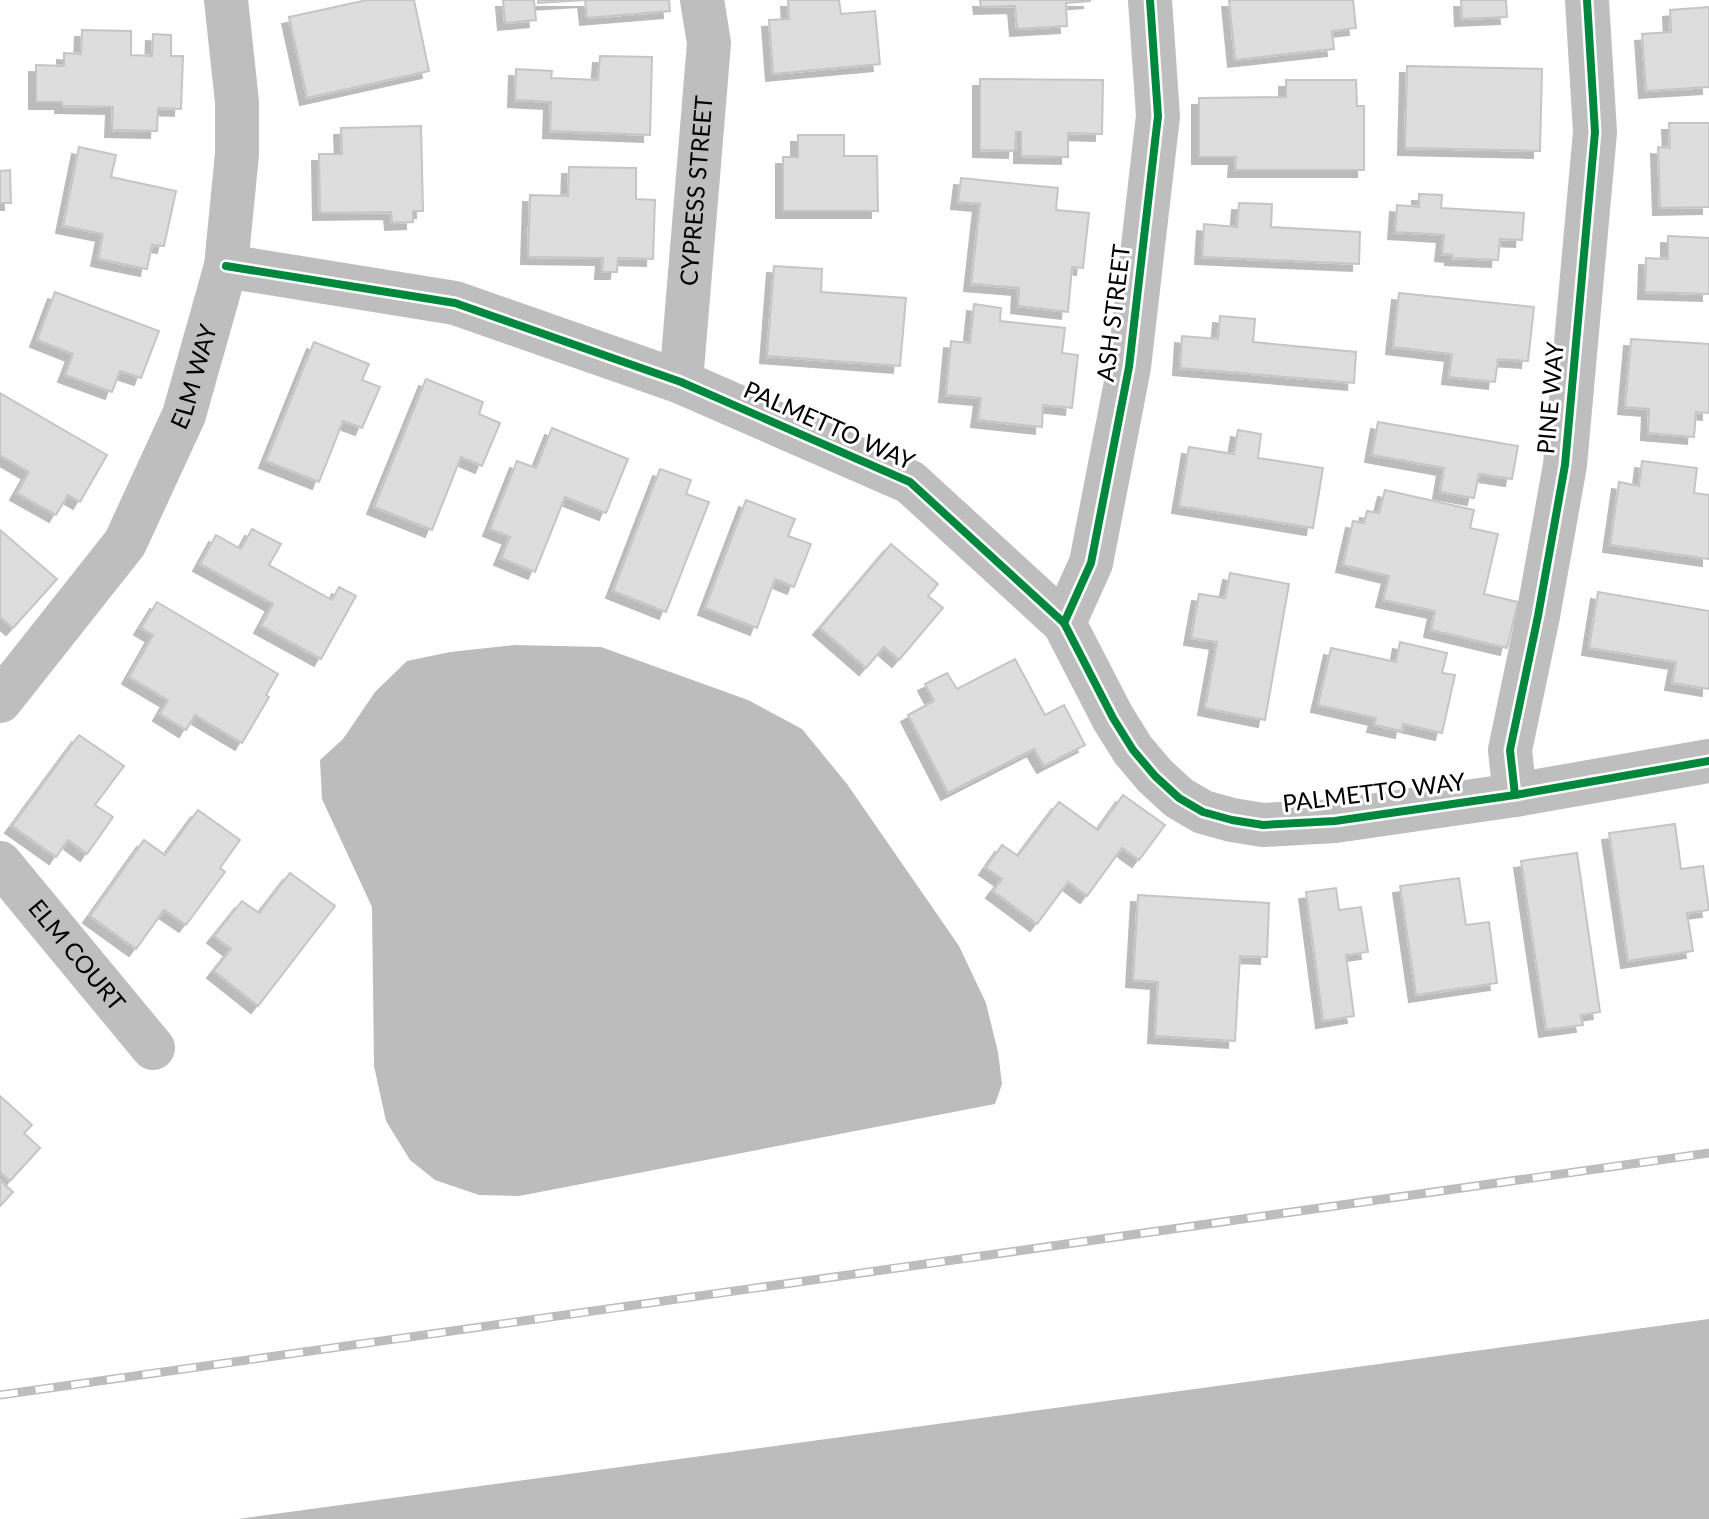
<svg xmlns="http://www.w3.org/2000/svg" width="1709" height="1519" viewBox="0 0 1709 1519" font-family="Lato,sans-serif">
  <defs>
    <filter id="shadow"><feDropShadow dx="-7" dy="7" stdDeviation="0" flood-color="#0004"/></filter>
  </defs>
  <rect width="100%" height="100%" fill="#fff"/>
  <g fill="#bcbcbc">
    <polygon points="514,645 601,647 748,700 802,729 847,784 959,946 986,1003 998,1052 1002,1084 995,1104 519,1196 479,1195 435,1180 410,1160 386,1121 374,1066 372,907 322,799 320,760 343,739 375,692 407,661 450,652"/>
    <polygon points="1709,1319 1709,1519 238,1519"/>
  </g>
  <g fill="#ddd" stroke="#c5c5c5" stroke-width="2" filter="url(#shadow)">
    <polygon points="367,0 414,0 429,71 307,98 289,17"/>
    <polygon points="503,0 534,0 536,20 505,23"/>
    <polygon points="538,0 585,0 538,3"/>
    <polygon points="585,0 669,0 670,11 587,18"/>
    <polygon points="788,0 839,0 841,14 875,11 880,64 773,74 769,20 789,19"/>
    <polygon points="980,0 1090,0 1090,1 1066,3 1067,26 1017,29 1015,6 981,7"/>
    <polygon points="1229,0 1353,0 1356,28 1332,31 1334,49 1235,60"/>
    <polygon points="1461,0 1506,0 1507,17 1462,19"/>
    <polygon points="1709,7 1709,87 1646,91 1642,34 1671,32 1670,10"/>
    <polygon points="82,30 131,31 131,55 152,56 153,34 171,35 171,56 183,56 181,109 158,108 157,131 112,130 113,107 62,106 62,102 36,102 36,65 64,66 64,53 81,54"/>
    <polygon points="600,56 652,57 650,135 550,131 551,102 515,100 516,69 552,71 551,78 598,80"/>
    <polygon points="1407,66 1542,69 1540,151 1405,148"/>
    <polygon points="980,79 1103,80 1102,134 1068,133 1068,157 1021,156 1021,132 1016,132 1015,151 980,150"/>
    <polygon points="1286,80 1356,80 1357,106 1364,106 1364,170 1235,170 1236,157 1199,157 1199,98 1286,97"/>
    <polygon points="1669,123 1709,123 1709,207 1660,208 1658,147 1670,148"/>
    <polygon points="421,126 423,211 413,211 413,222 392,223 391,212 320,213 319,154 342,154 341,128"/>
    <polygon points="798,135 844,135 844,156 877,156 878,211 783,211 783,157 798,157"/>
    <polygon points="79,147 116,155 111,177 176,191 164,246 152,245 147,269 98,259 103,234 63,226"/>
    <polygon points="569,167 636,168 636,199 655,200 653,259 618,258 617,272 602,272 603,258 528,257 530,195 568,196"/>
    <polygon points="10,170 11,203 0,203 0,171"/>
    <polygon points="961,178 1058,188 1056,210 1089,213 1083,268 1072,267 1068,312 1018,306 1019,288 971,284 980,204 958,202"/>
    <polygon points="1419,194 1442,195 1441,208 1524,213 1522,240 1500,239 1498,260 1452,258 1452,255 1442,254 1444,235 1395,232 1397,205 1419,207"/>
    <polygon points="1239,203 1272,204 1271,227 1360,232 1359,264 1202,257 1204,224 1237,227"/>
    <polygon points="1668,236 1709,238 1709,294 1645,292 1646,258 1668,259"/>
    <polygon points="774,266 822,269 821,292 906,298 900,366 767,356"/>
    <polygon points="55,292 159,331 141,378 120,371 112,392 65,375 73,354 37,340"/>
    <polygon points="1399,293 1534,307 1528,361 1498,359 1495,382 1449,377 1452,354 1393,347"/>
    <polygon points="974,304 1001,308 1000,321 1065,328 1062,353 1078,355 1072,408 1043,405 1042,427 978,420 981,398 946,395 951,341 970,343"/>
    <polygon points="1220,316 1255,319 1253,342 1356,352 1354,383 1180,368 1182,336 1218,339"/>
    <polygon points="1631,339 1709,344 1709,413 1696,412 1694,437 1648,433 1649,409 1625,407"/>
    <polygon points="314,342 369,364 362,380 380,387 362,428 343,421 319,482 266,461"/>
    <polygon points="426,379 483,402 479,414 500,423 482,466 461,457 432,530 374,507"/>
    <polygon points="0,393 107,455 80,502 68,495 56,515 17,493 29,472 0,455"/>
    <polygon points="1378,422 1518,446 1512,479 1479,474 1474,498 1440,492 1444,468 1372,455"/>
    <polygon points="552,428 628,459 606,513 565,497 535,572 501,558 510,537 490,529 517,461 536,468"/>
    <polygon points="1238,430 1261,434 1258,458 1323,468 1313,528 1179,506 1189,447 1234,454"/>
    <polygon points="1642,461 1697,468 1694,493 1709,495 1709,559 1610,545 1619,482 1639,486"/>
    <polygon points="660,469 691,480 686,494 709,502 666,612 613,591"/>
    <polygon points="1385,490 1474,510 1470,528 1498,534 1484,594 1518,602 1507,648 1431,630 1435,611 1383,600 1389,576 1343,565 1353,521 1364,523 1367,511 1379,513"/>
    <polygon points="746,500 795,519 788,536 811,544 794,587 775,579 757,628 705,608"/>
    <polygon points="252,529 281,544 269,565 332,600 339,587 356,596 321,659 261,626 273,604 200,564 216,535 241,549"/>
    <polygon points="0,530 57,579 13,628 0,617"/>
    <polygon points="891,544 938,584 928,596 943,608 899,660 884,647 866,668 820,628"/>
    <polygon points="1230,573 1289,584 1265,720 1205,708 1217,642 1191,638 1199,594 1225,598"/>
    <polygon points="1598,592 1709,611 1709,689 1672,683 1676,662 1589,648"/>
    <polygon points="157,602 278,674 266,695 269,697 242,743 195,715 186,730 160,714 168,700 129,677 153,635 141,628"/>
    <polygon points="1400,642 1447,653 1442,673 1455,675 1442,733 1403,724 1402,731 1374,725 1376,718 1318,705 1331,648 1396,662"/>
    <polygon points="1015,659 1045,715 1064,705 1085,745 1044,766 1034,749 948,793 908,715 934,701 925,684 947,673 957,689"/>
    <polygon points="79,735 124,766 95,805 113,817 87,854 68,840 56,857 12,826"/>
    <polygon points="1123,795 1165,825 1139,860 1122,848 1087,896 1068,882 1037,924 993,891 1002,879 986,868 1002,845 1018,856 1059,802 1098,830"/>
    <polygon points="198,810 240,840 220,868 225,872 186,925 164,910 136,949 90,916 144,840 165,855"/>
    <polygon points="1675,824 1681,869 1703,866 1709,910 1687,913 1693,951 1628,961 1609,833"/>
    <polygon points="1577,853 1600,1012 1581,1015 1583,1025 1546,1030 1521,861"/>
    <polygon points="290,873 335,906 258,1006 214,971 231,949 214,936 242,901 259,913"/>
    <polygon points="1459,878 1466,925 1489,922 1497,983 1416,995 1400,886"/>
    <polygon points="1336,888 1339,910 1361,907 1368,952 1346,955 1354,1016 1323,1021 1306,892"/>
    <polygon points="1138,895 1269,903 1267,957 1240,956 1235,1041 1155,1036 1158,982 1133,980"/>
    <polygon points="0,1096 32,1125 24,1133 40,1148 10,1181 0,1172"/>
    <polygon points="0,1180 13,1192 0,1206"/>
  </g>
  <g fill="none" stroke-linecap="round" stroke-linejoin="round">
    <g stroke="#bebebe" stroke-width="44">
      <polyline points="226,266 455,303 681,382 910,482 1064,623 1113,718 1133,750 1155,776 1179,798 1203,812 1232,820 1263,825 1335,821 1515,795 1709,761"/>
      <path id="s1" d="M681,382L709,43L702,0"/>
      <polyline points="1064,623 1091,563 1129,367 1158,116 1150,0"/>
      <path id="s2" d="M0,701L125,543L184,415L226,266L237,154V102L226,0"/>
      <polyline points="1515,795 1510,750 1538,616 1565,465 1595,132 1587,0"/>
      <path id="s3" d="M0,863L153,1048"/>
    </g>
    <defs>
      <polyline id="rail" points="0,1395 1709,1153"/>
    </defs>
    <use href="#rail" stroke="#bdbdbd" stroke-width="9"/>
    <use href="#rail" stroke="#fff" stroke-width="6" stroke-dasharray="18" stroke-linecap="butt"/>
    <defs>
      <g id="cycleway">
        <polyline points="226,266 455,303 681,382 910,482 1064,623 1113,718 1133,750 1155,776 1179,798 1203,812 1232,820 1263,825 1335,821 1515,795 1709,761"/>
        <polyline points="1064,623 1091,563 1129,367 1158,116 1150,0"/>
        <polyline points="1515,795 1510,750 1538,616 1565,465 1595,132 1587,0"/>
      </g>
    </defs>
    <use href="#cycleway" stroke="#fff" stroke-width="13"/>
    <use href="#cycleway" stroke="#00873e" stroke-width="8"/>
  </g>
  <g text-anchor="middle" stroke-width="6" stroke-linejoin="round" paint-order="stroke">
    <g font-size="24" fill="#000" stroke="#fff">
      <text dy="8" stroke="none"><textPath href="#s1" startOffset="192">CYPRESS STREET</textPath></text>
      <text transform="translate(1114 313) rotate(-83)" y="8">ASH STREET</text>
      <text dy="8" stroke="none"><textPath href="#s2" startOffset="382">ELM WAY</textPath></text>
      <text transform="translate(1551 398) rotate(-85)" y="8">PINE WAY</text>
      <text transform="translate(829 426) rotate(24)" y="8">PALMETTO WAY</text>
      <text transform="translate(1374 793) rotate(-7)" y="8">PALMETTO WAY</text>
      <text dy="8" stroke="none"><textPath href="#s3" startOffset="120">ELM COURT</textPath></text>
    </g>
  </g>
</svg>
